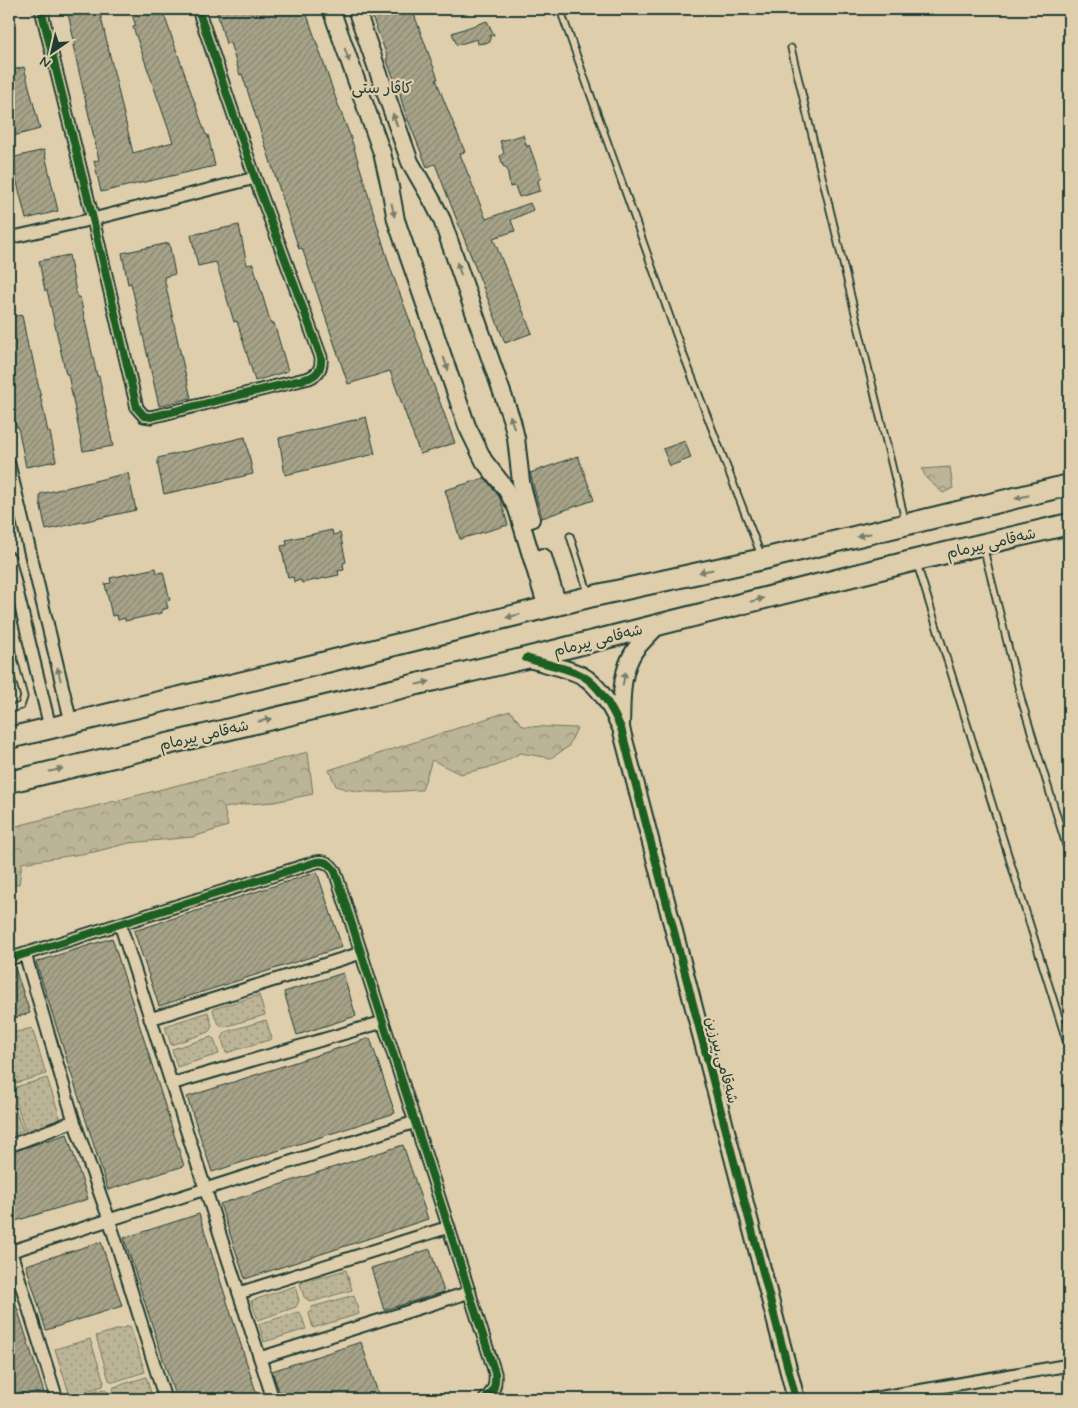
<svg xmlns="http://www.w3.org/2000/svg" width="1078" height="1408" viewBox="0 0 1078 1408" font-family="Mynerve,'Playpen Sans Arabic',sans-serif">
  <defs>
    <pattern id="green-dots" width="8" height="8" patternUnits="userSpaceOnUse" patternTransform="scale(1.25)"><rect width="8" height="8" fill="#bcb496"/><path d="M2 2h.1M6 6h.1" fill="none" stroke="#98947b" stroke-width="1.8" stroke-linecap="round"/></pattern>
    <pattern id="forest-crowns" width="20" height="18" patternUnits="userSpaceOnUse" patternTransform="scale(1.25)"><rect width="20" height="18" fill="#bcb496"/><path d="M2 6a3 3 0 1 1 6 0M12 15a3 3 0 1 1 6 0" fill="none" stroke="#98947b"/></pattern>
    <pattern id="building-hatch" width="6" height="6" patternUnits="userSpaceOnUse" patternTransform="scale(1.25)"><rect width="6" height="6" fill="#a7a389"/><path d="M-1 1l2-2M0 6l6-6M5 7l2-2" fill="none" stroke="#878671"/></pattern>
  </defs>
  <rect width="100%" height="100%" fill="#dfceac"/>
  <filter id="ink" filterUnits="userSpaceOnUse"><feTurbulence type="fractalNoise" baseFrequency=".02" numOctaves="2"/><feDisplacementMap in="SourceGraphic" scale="10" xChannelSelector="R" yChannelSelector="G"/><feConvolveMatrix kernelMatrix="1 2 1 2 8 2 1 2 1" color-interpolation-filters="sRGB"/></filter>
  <g filter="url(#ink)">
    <g fill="url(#green-dots)" stroke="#6e7865">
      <path d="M259,995L265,1015L224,1027C216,1024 215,1017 213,1009Z"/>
      <polygon points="208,1012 212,1026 209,1032 171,1045 165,1026"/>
      <polygon points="266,1020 272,1039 226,1053 222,1039 225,1032"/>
      <polygon points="32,1028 46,1074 16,1083 10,1080 9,1075 9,1034"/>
      <polygon points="211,1037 214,1039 219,1054 177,1067 172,1049"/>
      <polygon points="47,1078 61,1120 25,1131 13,1092 16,1087"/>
      <polygon points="9,1093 23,1131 9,1136"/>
      <polygon points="346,1270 352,1290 311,1302 304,1297 300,1283"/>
      <polygon points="295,1286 299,1301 296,1307 258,1320 251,1301"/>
      <polygon points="354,1295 359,1314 313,1328 309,1314 312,1307"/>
      <polygon points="298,1312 301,1314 306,1329 264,1342 259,1324"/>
      <polygon points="130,1326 145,1372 113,1382 109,1380 96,1336"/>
      <polygon points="90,1339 104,1382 103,1386 70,1396 55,1349"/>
      <polygon points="146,1377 153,1399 115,1399 112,1391 114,1387"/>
      <polygon points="103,1389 108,1392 111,1399 73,1399"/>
    </g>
    <g fill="url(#forest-crowns)" stroke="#6e7865">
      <polygon points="950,467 953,488 943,493 926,478 922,469"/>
      <path d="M510,711L523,726L577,728L568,747L551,758L520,753L496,766L460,774L432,760L422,790C394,791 363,796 336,786L329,770Z"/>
      <polygon points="308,752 313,794 274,802 247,804 224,808 228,826 193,837 129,843 94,852 22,863 19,884 9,885 9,828"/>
    </g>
    <g fill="url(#building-hatch)" stroke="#1f3d34">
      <polygon points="67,9 99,9 133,153 173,142 133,27 136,26 130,9 162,9 206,135 208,135 215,166 101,192 94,161 99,160 73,45 75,45"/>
      <polygon points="216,9 305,9 337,102 351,138 390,267 455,443 420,454 390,371 348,384 302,248 299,249 242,74 240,75 230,43 226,44"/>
      <polygon points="369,9 412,9 438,79 436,79 443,98 465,152 460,154 486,219 530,203 533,210 511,220 515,231 493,238 532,333 505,343 435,164 427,167 406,115 400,96 401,96 386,59 388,58"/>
      <polygon points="487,21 494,35 490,36 490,42 478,44 477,39 457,45 452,33"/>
      <polygon points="24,67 40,129 9,137 9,71"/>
      <polygon points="523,135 527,147 529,145 541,178 538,180 540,191 519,197 515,186 510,187 507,168 503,166 500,156 504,153 500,141"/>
      <polygon points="44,150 58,211 26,219 11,158"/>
      <polygon points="239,225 247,265 253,264 271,324 274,323 288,371 255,381 237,321 234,322 216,262 198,266 191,235"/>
      <polygon points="169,243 175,274 164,277 177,338 191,398 159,406 131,283 128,284 122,253"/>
      <polygon points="69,255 77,297 80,297 97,376 99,376 113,446 83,451 68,374 66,374 47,290 45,291 39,261"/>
      <polygon points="22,315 29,352 31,351 48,432 50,432 56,461 26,467 18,427 16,427 9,393 9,317"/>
      <polygon points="366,417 375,454 285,475 279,438"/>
      <polygon points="245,437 253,474 164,494 158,466 158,458"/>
      <polygon points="685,441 691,458 670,466 663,449"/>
      <polygon points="578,456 594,500 542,518 530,473"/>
      <polygon points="128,473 136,510 46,530 40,502 40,494"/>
      <polygon points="485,478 500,498 508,525 460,539 445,490"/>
      <polygon points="332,530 333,535 340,533 346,562 343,563 344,570 338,571 339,575 302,583 301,580 294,582 293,577 288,578 281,546 287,545 286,540"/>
      <polygon points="156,568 157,573 163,572 170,600 166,601 168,608 162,610 162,613 125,621 125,618 118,620 117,615 112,616 105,584 111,583 110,578"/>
      <polygon points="317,872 342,947 159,1006 134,931"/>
      <polygon points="112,938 184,1166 108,1190 36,962"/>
      <polygon points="14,965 30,1013 9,1020 9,966"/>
      <polygon points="343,973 356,1016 297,1035 284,992"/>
      <polygon points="370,1038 395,1113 212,1172 187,1097"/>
      <polygon points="67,1134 88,1199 12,1222 9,1212 9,1153"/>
      <polygon points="403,1145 428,1219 245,1279 220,1204"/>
      <polygon points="199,1214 257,1395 242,1399 176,1399 124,1238"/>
      <polygon points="101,1242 122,1306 46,1330 26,1265"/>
      <polygon points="430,1249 444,1292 384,1310 371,1268"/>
      <polygon points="9,1289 11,1289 46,1399 9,1399"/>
      <polygon points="361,1342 380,1399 282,1399 272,1371"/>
    </g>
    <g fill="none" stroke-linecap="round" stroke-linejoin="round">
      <defs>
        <g id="lane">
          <polyline points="560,9 682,351 761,555"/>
          <polyline points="791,48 905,520"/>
          <polyline points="570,536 589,595"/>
          <polyline points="983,546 1022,702 1069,855"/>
          <polyline points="917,564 1066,1040"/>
          <polyline points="9,641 24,697 21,706 9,709"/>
        </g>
        <g id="street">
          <path d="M41,9L93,219L137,408L144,416L151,417L309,378C319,374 322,367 321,357L255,178L198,9"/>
          <polyline points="9,238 93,219 255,178"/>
          <polyline points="9,464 71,722"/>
          <polyline points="9,558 50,727"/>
          <polyline points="120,924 273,1399"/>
          <polyline points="25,954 74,1121 109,1219 165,1399"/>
          <path d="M9,959L316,862C325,860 330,864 335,871L495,1373C496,1385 494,1392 485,1399"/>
          <polyline points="150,1019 361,953"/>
          <polyline points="171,1084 383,1022"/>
          <polyline points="9,1146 74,1121"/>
          <polyline points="9,1246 57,1399"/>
          <polyline points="9,1252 415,1122"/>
          <polyline points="239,1293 449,1227"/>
          <polyline points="260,1358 470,1292"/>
          <polyline points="871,1399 1069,1365"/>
        </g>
        <g id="secondary">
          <polyline points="331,9 382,153 390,187 396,220 467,426 484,461 506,489 517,509 547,608"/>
          <polyline points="356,9 410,162 433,202 442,220 512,421 516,438 521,482 531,519"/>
          <polyline points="543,557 558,605"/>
          <path d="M526,658C544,664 565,667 581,675C600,685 612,709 621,728L796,1399"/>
          <path d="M621,725C622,700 620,672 635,650C642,641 651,633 659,624"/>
        </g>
        <g id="highway">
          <polyline points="9,738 306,667 589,597 763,559 1069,485"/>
          <polyline points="9,782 526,658 916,560 1069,524"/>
        </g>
      </defs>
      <use href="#lane" stroke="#1f3d34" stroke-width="9"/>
      <use href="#street" stroke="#1f3d34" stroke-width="15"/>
      <use href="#secondary" stroke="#1f3d34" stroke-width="20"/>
      <use href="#highway" stroke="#1f3d34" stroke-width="24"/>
      <use href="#lane" stroke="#dfceac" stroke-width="5.5"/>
      <use href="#street" stroke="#dfceac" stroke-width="11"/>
      <use href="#secondary" stroke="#dfceac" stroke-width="16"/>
      <use href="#highway" stroke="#dfceac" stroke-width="20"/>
      <defs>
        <g id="cycleway">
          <path d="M41,9L93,219L137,408L144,416L151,417L309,378C319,374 322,367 321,357L255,178L198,9"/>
          <path d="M526,658C544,664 565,667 581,675C600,685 612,709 621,728L796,1399"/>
          <path d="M9,959L316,862C325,860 330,864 335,871L495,1373C496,1385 494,1392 485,1399"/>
        </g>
      </defs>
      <use href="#cycleway" stroke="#dfceac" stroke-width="11"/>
      <use href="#cycleway" stroke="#1b5e20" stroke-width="8"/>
    </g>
    <defs><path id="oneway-solid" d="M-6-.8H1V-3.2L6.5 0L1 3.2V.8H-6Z" transform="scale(1.25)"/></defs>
    <g fill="#757e6a">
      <use href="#oneway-solid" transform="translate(347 55) rotate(71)"/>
      <use href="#oneway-solid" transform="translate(395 120) rotate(-110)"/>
      <use href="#oneway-solid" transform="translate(393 210) rotate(78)"/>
      <use href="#oneway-solid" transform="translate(459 269) rotate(-109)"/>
      <use href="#oneway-solid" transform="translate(446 364) rotate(71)"/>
      <use href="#oneway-solid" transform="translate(512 422) rotate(-107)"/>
      <use href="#oneway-solid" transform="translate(1022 497) rotate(166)"/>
      <use href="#oneway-solid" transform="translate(864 535) rotate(167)"/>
      <use href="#oneway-solid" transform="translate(706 571) rotate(168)"/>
      <use href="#oneway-solid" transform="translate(757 600) rotate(-14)"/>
      <use href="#oneway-solid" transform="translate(513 616) rotate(166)"/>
      <use href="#oneway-solid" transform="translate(59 674) rotate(-104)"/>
      <use href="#oneway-solid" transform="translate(624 679) rotate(-78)"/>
      <use href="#oneway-solid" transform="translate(423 683) rotate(-13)"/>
      <use href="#oneway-solid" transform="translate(265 720) rotate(-13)"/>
      <use href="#oneway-solid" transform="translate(56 770) rotate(-13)"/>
    </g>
  </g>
  <g text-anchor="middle" stroke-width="4.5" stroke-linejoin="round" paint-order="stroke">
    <g font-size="15" fill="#1f3d34" stroke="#dfceac">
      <text transform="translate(991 543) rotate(-13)" y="5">شەقامی پیرمام</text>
      <text transform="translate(598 640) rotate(-14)" y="5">شەقامی پیرمام</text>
      <text transform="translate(204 735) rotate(-13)" y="5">شەقامی پیرمام</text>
      <text transform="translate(722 1060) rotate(75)" y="5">شەقامی پیرزین</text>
    </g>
    <g font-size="16" fill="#1f3d34" stroke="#dfceac">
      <text x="382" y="93">کاڤار ستی</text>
    </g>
  </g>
  <rect width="1078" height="1408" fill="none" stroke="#dfceac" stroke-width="30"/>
  <rect x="15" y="15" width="1048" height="1378" fill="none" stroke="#1f3d34" stroke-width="2" filter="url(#ink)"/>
  <g transform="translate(52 52) rotate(214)" stroke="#dfceac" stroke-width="4" paint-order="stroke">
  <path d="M0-4L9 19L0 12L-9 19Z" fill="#1f3d34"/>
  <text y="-8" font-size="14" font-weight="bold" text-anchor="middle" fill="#1f3d34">N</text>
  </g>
</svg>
